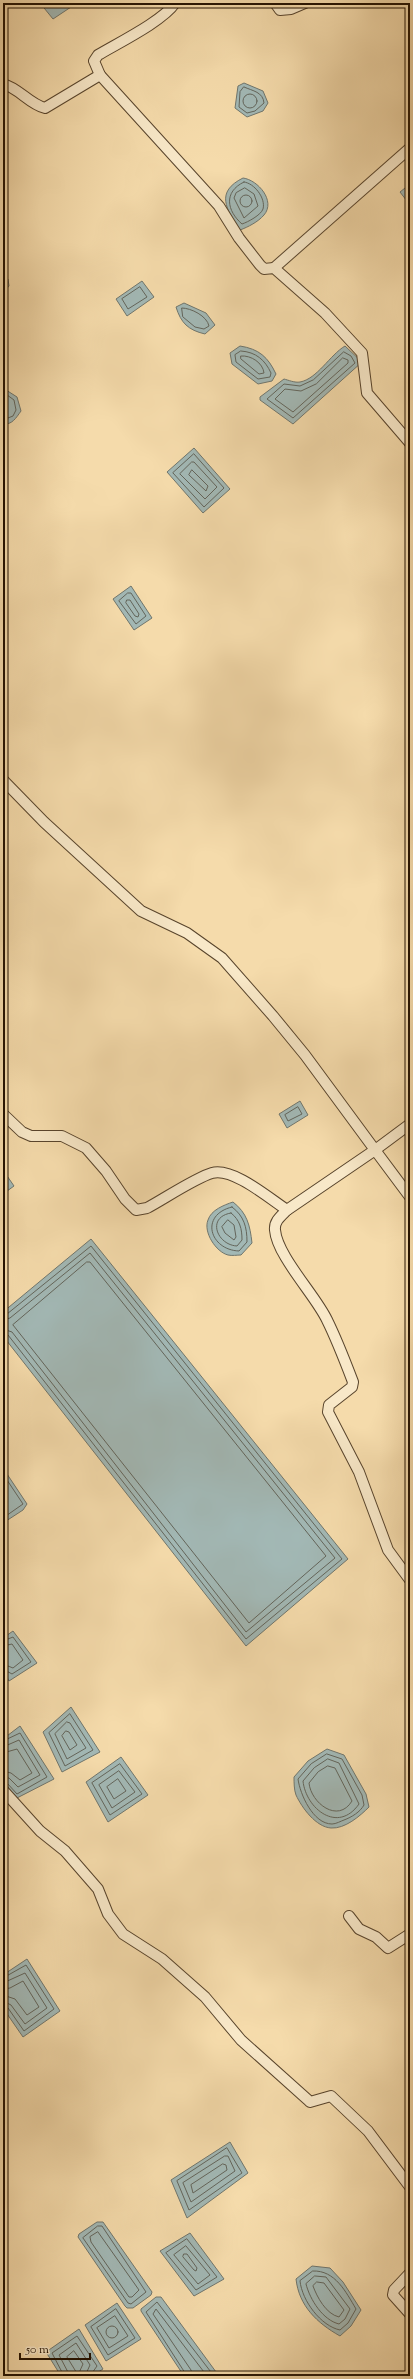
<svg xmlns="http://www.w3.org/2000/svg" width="413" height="2379" viewBox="0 0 413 2379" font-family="'Sorts Mill Goudy',serif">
  <rect width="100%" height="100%" fill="#f5dbab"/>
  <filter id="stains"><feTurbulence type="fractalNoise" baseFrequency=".005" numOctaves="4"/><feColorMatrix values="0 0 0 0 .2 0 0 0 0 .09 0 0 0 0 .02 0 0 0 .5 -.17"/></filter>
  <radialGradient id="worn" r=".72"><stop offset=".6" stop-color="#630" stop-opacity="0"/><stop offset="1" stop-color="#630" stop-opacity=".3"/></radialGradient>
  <g fill="#a2b8b5" stroke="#70766d">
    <polygon points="40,3 77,3 53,19"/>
    <polygon points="244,83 263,91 268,103 263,111 247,117 235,108 238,86"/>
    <path d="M243,178C258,180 276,201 264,215C258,222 248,227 240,230C226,209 215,192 243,178Z"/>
    <polygon points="410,184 410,205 400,192"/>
    <polygon points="3,274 8,279 9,286 3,293"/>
    <polygon points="142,281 154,297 127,316 116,299"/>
    <path d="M184,303L206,313L215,325L205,334C188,330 181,323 176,307Z"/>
    <path d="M240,346C259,349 268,357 276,374L272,381L258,384L232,364L230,353Z"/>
    <path d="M345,346L362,362L293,424L260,400V397L284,379C288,380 295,383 300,382C317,379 330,355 345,346Z"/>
    <path d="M3,388L17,397L21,411C16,418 12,425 3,424Z"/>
    <polygon points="194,448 230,489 203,513 167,472"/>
    <polygon points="131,586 152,618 134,630 113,599"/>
    <polygon points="300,1101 308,1115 287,1128 279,1114"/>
    <polygon points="3,1170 14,1186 3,1194"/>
    <path d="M233,1202C247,1213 250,1225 252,1243L241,1255C237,1255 232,1256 228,1255C216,1252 203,1232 208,1220C211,1210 224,1205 233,1202Z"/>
    <polygon points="91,1239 348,1559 246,1646 3,1336 3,1312"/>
    <polygon points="3,1468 27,1504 23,1510 3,1523"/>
    <polygon points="13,1631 37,1663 9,1681 3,1670 3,1638"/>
    <polygon points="71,1707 100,1752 62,1772 43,1732"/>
    <polygon points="20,1726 54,1779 15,1799 3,1784 3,1739"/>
    <path d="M327,1749L344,1755L366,1794L369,1807C360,1816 345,1829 331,1828C316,1827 302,1808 296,1795C294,1790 294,1782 294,1777L308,1761Z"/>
    <polygon points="121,1757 148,1795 108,1822 86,1782"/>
    <polygon points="27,1959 60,2011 23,2037 3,2008 3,1975"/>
    <polygon points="230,2142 248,2173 187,2218 171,2180"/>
    <polygon points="97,2222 103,2222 152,2292 151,2295 133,2308 127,2308 125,2306 78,2237 79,2234"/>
    <polygon points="190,2233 224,2279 194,2296 160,2251"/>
    <path d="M312,2266L330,2268L343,2282L361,2310L351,2326L340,2336C317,2323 299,2306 296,2279Z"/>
    <polygon points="156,2297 161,2297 219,2376 184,2376 141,2311 141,2309"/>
    <polygon points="117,2303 141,2339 106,2361 85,2325"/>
    <polygon points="79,2329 103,2369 92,2376 61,2376 46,2352"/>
  </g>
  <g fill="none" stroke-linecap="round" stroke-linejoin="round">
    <g stroke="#63655b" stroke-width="1">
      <path d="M244,87C253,91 263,92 264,103L255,111L247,113L239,107L240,92Z"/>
      <circle cx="250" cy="101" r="7"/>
      <path d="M244,182C254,183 266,198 263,209C261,215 248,222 242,224C227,211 223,192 244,182Z"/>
      <polygon points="245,188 254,194 258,206 244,218 234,198 236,193"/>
      <circle cx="246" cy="201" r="6"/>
      <polygon points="140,287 147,297 128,309 122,299"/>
      <path d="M182,308C191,308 207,316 209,326L204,329L195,327L183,317Z"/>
      <path d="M241,351C256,352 265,360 271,373L270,377L258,379L236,362L235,355Z"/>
      <polygon points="344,352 351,356 355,363 293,418 267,399 284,384 300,386 313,380"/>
      <path d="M241,356C251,355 263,363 264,373L259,374L241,359Z"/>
      <polygon points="343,358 348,360 348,363 293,412 275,399 285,389 301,391 316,384"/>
      <polyline points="3,392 14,400 16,410 13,416 3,420"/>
      <polygon points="194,454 224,488 204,507 173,473"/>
      <polygon points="192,462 194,462 217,487 205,499 180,474"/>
      <polygon points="192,470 208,486 206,491 189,475"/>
      <polygon points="128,593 131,593 146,616 136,624 119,601"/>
      <polygon points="127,600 130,600 139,614 138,617 135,616 126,603"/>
      <polygon points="298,1107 302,1114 288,1121 285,1115"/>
      <path d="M232,1207C244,1216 247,1227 247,1242L239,1251C210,1250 199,1215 232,1207Z"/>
      <path d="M231,1213C240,1220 242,1229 242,1240L237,1246C217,1245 206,1217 231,1213Z"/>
      <polygon points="228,1220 234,1225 236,1237 234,1240 225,1233 222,1227"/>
      <polygon points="87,1262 90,1262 326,1556 249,1623 13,1325"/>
      <polyline points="3,1315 7,1314 91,1246 342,1559 246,1639 8,1335 3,1334"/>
      <polyline points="3,1320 10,1318 90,1253 335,1558 246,1632 12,1332 3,1329"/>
      <polyline points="3,1474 23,1504 3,1518"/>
      <polyline points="3,1641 13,1637 31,1662 12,1674 3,1669"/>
      <polyline points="3,1646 12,1644 23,1660 13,1668 3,1664"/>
      <polygon points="70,1714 93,1750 65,1766 49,1733"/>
      <polygon points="67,1722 70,1723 86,1748 67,1759 55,1734"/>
      <polygon points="66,1731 69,1732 77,1745 70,1750 62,1736"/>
      <polyline points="3,1741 20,1733 47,1777 17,1794 7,1783 3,1782"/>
      <polyline points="3,1747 19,1740 40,1775 18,1787 9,1778 3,1777"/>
      <polyline points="3,1753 17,1749 32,1773 20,1780 11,1773 3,1771"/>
      <path d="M327,1754L342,1759L362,1795L364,1805C360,1812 352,1817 344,1820C341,1821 336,1824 332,1824C313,1824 300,1794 298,1779L311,1764Z"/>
      <path d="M328,1759L339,1763L359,1804C338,1834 306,1809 303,1781L314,1768Z"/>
      <polygon points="120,1764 142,1794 110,1815 92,1783"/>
      <path d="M328,1766L335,1768L352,1801C338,1824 311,1803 309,1783L318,1772Z"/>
      <polygon points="119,1771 135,1792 112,1808 99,1785"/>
      <polygon points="118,1779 126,1791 114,1799 107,1787"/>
      <polyline points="3,1978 26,1965 54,2009 24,2031 8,2008 3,2006"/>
      <polyline points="3,1983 25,1973 47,2008 25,2024 11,2005 3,2001"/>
      <polyline points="3,1989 10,1988 23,1981 39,2007 27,2015 15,1999 3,1995"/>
      <polygon points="227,2148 242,2173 189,2210 177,2181"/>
      <polygon points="225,2156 228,2156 235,2171 191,2202 183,2183"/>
      <polygon points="223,2164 226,2165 227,2170 193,2193 191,2185"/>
      <polygon points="98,2226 102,2226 146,2292 131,2304 128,2303 83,2238"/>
      <polygon points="98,2232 139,2290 132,2297 129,2297 91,2242 90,2237"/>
      <polygon points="187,2239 217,2277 196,2290 166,2253"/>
      <polygon points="186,2246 210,2275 198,2284 174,2255"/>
      <polygon points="184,2254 187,2254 197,2268 196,2271 194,2270 183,2257"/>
      <path d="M313,2271C335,2270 346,2292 356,2309L348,2323L340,2330C321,2326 302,2301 300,2281Z"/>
      <path d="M315,2276L326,2277L350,2309L345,2319L339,2324C323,2320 310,2300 306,2284Z"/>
      <path d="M317,2282L324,2283L344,2310L339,2317C326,2314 317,2297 313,2286Z"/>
      <polygon points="116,2309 135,2338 108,2355 91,2327"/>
      <polygon points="115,2316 128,2336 109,2348 97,2328"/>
      <circle cx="112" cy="2332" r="6"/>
      <polygon points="74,2351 83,2364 78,2375 67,2357"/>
      <polyline points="64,2376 52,2353 77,2336 97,2366 90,2376"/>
      <polyline points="70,2376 59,2355 76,2343 90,2365 85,2376"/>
      <polyline points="187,2376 146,2312 157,2302 214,2376"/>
      <polyline points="192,2376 191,2370 153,2314 156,2309 207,2376"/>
    </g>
    <defs>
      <g id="street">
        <polyline points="275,3 280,10 291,9 305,3"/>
        <polyline points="100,75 219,206 239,238 260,265 264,269 274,268 325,313 362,353 367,393 410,443"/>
        <path d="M3,84C19,88 29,104 45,108L100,75L94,61L98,55C118,43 163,21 175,3"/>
        <polyline points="274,268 410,148"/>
        <polyline points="3,780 44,822 141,911 187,933 222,958 273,1016 305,1055 375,1150 410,1124"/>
        <path d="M3,1114L22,1132L31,1136H62L86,1148L106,1171L125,1199L136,1210L147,1208C164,1199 195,1178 212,1173C233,1167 270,1199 287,1210"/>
        <path d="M410,1197L375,1150L287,1210C281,1216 274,1221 275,1230C277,1256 316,1296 327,1320C337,1340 345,1361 353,1382L352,1387L329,1405L328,1412L359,1472L388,1550L410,1580"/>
        <polyline points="3,1790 40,1831 65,1851 98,1889 108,1914 123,1934 162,1959 205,1997 241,2040 308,2100 310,2102 331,2096 368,2131 410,2187"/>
        <polyline points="349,1916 359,1929 376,1937 388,1948 410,1934"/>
        <polyline points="410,2273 394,2290 393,2295 410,2314"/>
      </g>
    </defs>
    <use href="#street" stroke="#58442c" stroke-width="12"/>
    <use href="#street" stroke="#f8e8c8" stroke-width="10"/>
  </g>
  <rect width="413" height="2379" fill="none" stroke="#f5dbab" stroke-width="16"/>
  <rect x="4" y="4" width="405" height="2371" fill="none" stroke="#241201" stroke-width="2"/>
  <rect x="8" y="8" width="397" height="2363" fill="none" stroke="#241201"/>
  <path d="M20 2353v6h70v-6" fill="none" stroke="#241201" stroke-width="2"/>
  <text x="26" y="2353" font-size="12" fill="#241201" stroke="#f8e8c8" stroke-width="3" paint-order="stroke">50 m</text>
  <rect width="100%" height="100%" filter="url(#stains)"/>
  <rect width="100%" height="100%" fill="url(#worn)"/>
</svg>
